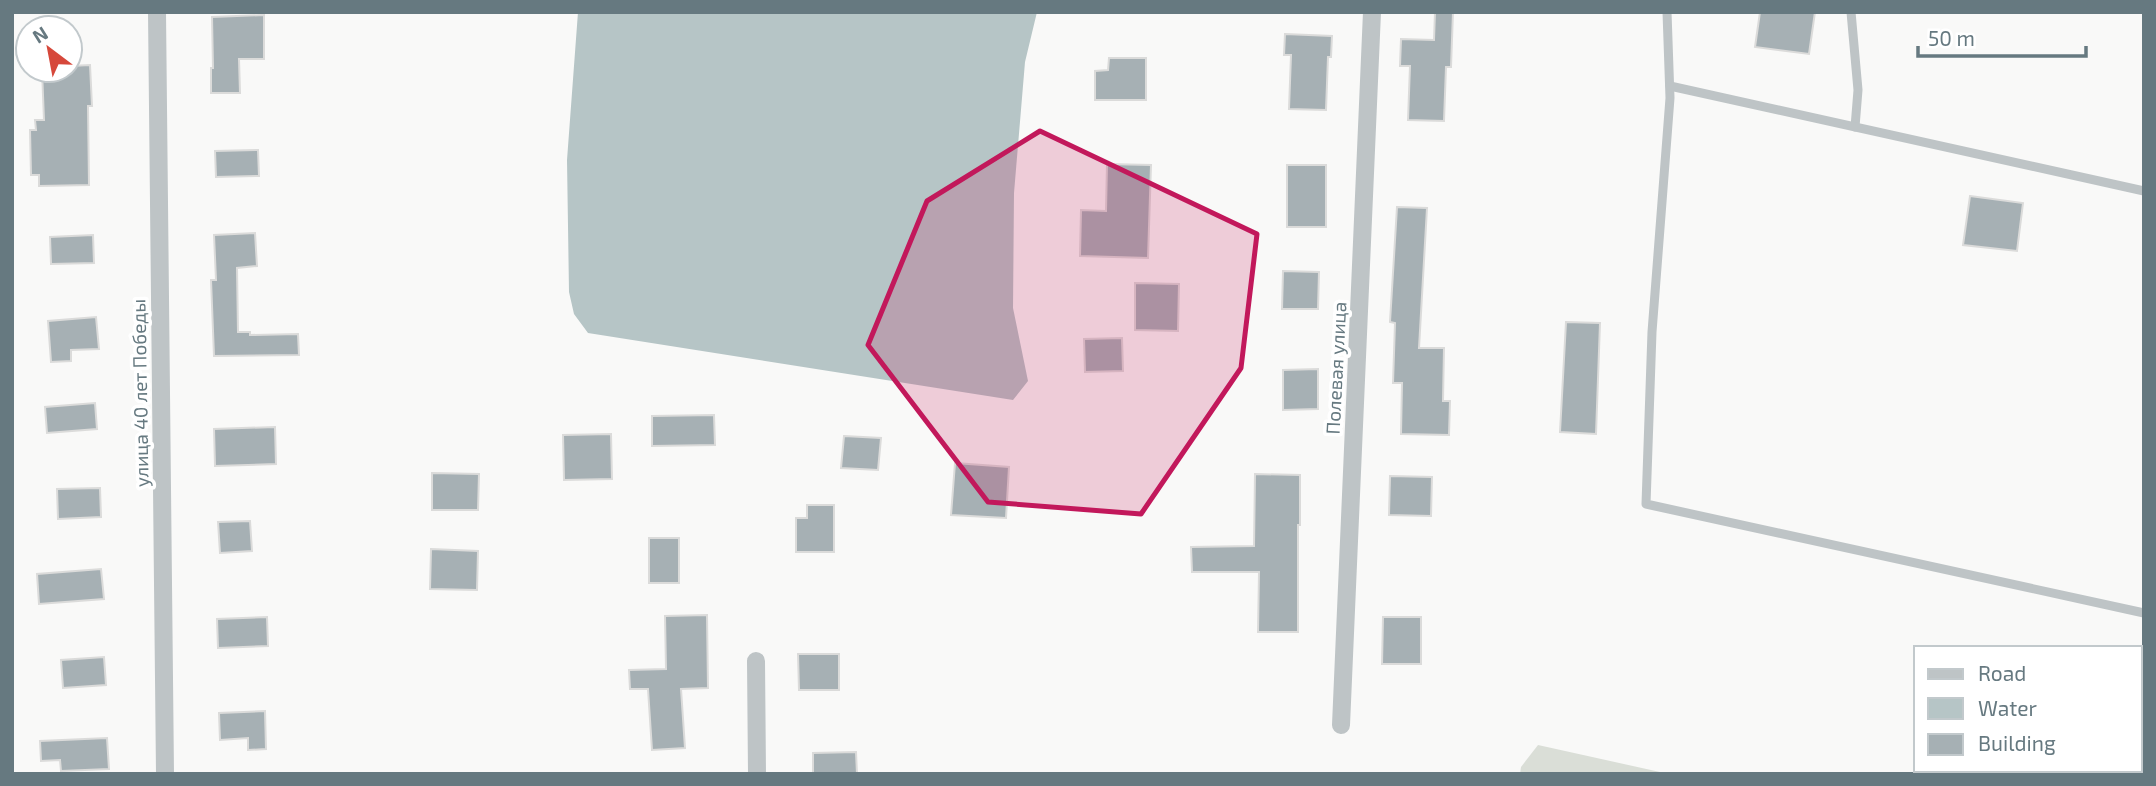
<svg xmlns="http://www.w3.org/2000/svg" width="2156" height="786" viewBox="0 0 2156 786" font-family="'Exo 2',sans-serif">
  <rect width="100%" height="100%" fill="#f9f9f8"/>
  <polygon fill="#daded7" points="1538,745 1669,774 1520,774 1521,767"/>
  <polygon fill="#b6c5c6" points="578,12 1037,12 1025,62 1014,193 1013,308 1028,381 1013,400 588,333 574,314 569,292 567,160"/>
  <g fill="#a6b0b4" stroke="#dbdbda" stroke-width="2">
    <polygon points="1435,12 1453,12 1451,67 1446,67 1444,121 1408,120 1410,66 1400,66 1401,39 1434,40"/>
    <polygon points="1760,12 1815,12 1809,54 1755,47"/>
    <polygon points="264,15 264,59 239,59 240,93 211,93 211,68 213,68 212,17"/>
    <polygon points="1285,34 1332,36 1331,57 1328,57 1326,110 1289,109 1291,55 1284,55"/>
    <polygon points="1109,58 1146,58 1146,100 1095,100 1095,71 1108,70"/>
    <polygon points="90,65 92,106 88,106 89,185 39,186 39,175 31,175 30,130 36,130 35,120 44,120 42,70 70,70 70,66"/>
    <polygon points="258,150 259,176 216,177 215,151"/>
    <polygon points="1107,164 1151,165 1148,258 1080,256 1081,210 1106,211"/>
    <rect x="1287" y="165" width="39" height="62"/>
    <polygon points="1970,196 2023,203 2017,251 1963,245"/>
    <polygon points="1397,207 1427,208 1419,348 1444,348 1443,401 1450,401 1449,435 1401,434 1402,383 1393,383 1395,323 1390,322"/>
    <polygon points="255,233 257,266 237,268 238,332 250,332 250,335 298,334 299,355 214,356 211,280 216,280 214,235"/>
    <polygon points="93,235 94,263 51,264 50,237"/>
    <polygon points="1283,271 1319,272 1318,309 1282,309"/>
    <polygon points="1135,283 1179,284 1178,331 1135,330"/>
    <polygon points="96,317 99,349 71,350 71,361 51,362 48,321"/>
    <polygon points="1566,322 1600,323 1596,434 1560,432"/>
    <polygon points="1122,338 1123,371 1085,372 1084,339"/>
    <polygon points="1318,369 1318,409 1283,410 1283,370"/>
    <polygon points="95,403 97,429 47,433 45,407"/>
    <polygon points="714,415 715,445 652,446 652,416"/>
    <polygon points="275,427 276,464 215,466 214,429"/>
    <polygon points="611,434 612,479 564,480 563,435"/>
    <polygon points="844,436 881,438 878,470 841,468"/>
    <polygon points="955,463 1009,467 1006,518 951,515"/>
    <polygon points="432,473 479,474 478,510 432,510"/>
    <polygon points="1255,474 1300,475 1300,525 1298,525 1298,632 1258,632 1259,572 1192,572 1191,547 1254,546"/>
    <polygon points="1390,476 1432,477 1431,516 1389,515"/>
    <polygon points="100,488 101,517 58,519 57,489"/>
    <polygon points="807,505 834,505 834,552 796,552 796,518 807,518"/>
    <polygon points="250,521 252,551 220,553 218,522"/>
    <rect x="649" y="538" width="30" height="45"/>
    <polygon points="431,549 478,551 477,590 430,589"/>
    <polygon points="101,569 104,599 39,604 37,574"/>
    <polygon points="707,615 708,688 681,689 685,748 652,750 648,689 630,689 629,670 666,669 665,616"/>
    <polygon points="267,617 268,646 218,648 217,619"/>
    <polygon points="1383,617 1421,617 1421,664 1382,664"/>
    <polygon points="798,654 839,654 839,690 799,690"/>
    <polygon points="104,657 106,685 63,688 61,660"/>
    <polygon points="265,711 266,749 248,750 248,738 220,740 219,713"/>
    <polygon points="107,738 109,769 61,771 60,760 41,761 40,741"/>
    <polygon points="856,752 857,774 813,774 813,753"/>
  </g>
  <g fill="none" stroke-linecap="round" stroke-linejoin="round">
    <g stroke="#bec4c6" stroke-width="9">
      <polyline points="1667,12 1670,98 1652,332 1646,504 2144,613"/>
      <polyline points="1851,12 1858,90 1855,127"/>
      <polyline points="1670,86 2144,191"/>
    </g>
    <g stroke="#bec4c6" stroke-width="18">
      <polyline points="157,12 165,774"/>
      <polyline points="756,661 757,774"/>
      <polyline points="1341,725 1372,12"/>
    </g>
  </g>
  <path fill="#c2185b" fill-opacity="0.2" stroke="#c2185b" stroke-width="5" stroke-linejoin="round" d="M1040,131L1257,234L1241,368L1141,514L988,502L868,345L927,201Z"/>
  <g text-anchor="middle" stroke-width="7" stroke-linejoin="round" paint-order="stroke">
    <g font-size="19" fill="#667980" stroke="#fff">
      <text transform="translate(1336 368) rotate(-87)" y="7">Полевая улица</text>
      <text transform="translate(140 393) rotate(-91)" y="7">улица 40 лет Победы</text>
    </g>
  </g>
  <rect width="2156" height="786" fill="none" stroke="#667980" stroke-width="28"/>
  <rect x="1914" y="646" width="228" height="126" fill="#ffffff" stroke="#c2c9cc" stroke-width="2"/>
  <rect x="1928" y="669" width="35" height="10" fill="#bec4c6" stroke="#c2c9cc" stroke-width="2"/>
  <text x="1978" y="681" font-size="21" fill="#667980">Road</text>
  <rect x="1928" y="698" width="35" height="21" fill="#b6c5c6" stroke="#c2c9cc" stroke-width="2"/>
  <text x="1978" y="716" font-size="21" fill="#667980">Water</text>
  <rect x="1928" y="734" width="35" height="21" fill="#a6b0b4" stroke="#c2c9cc" stroke-width="2"/>
  <text x="1978" y="751" font-size="21" fill="#667980">Building</text>
  <g transform="translate(49 49) rotate(328)"><circle r="33" fill="#ffffff" stroke="#c2c9cc" stroke-width="2"/>
  <path d="M0-5L12 26L0 18L-12 26Z" fill="#d6483b"/>
  <text y="-10" font-size="19" font-weight="bold" text-anchor="middle" fill="#667980">N</text>
  </g>
  <path d="M1918 46v10h168v-10" fill="none" stroke="#667980" stroke-width="3.5"/>
  <text x="1928" y="46" font-size="21" fill="#667980" stroke="#ffffff" stroke-width="5" paint-order="stroke">50 m</text>
</svg>
